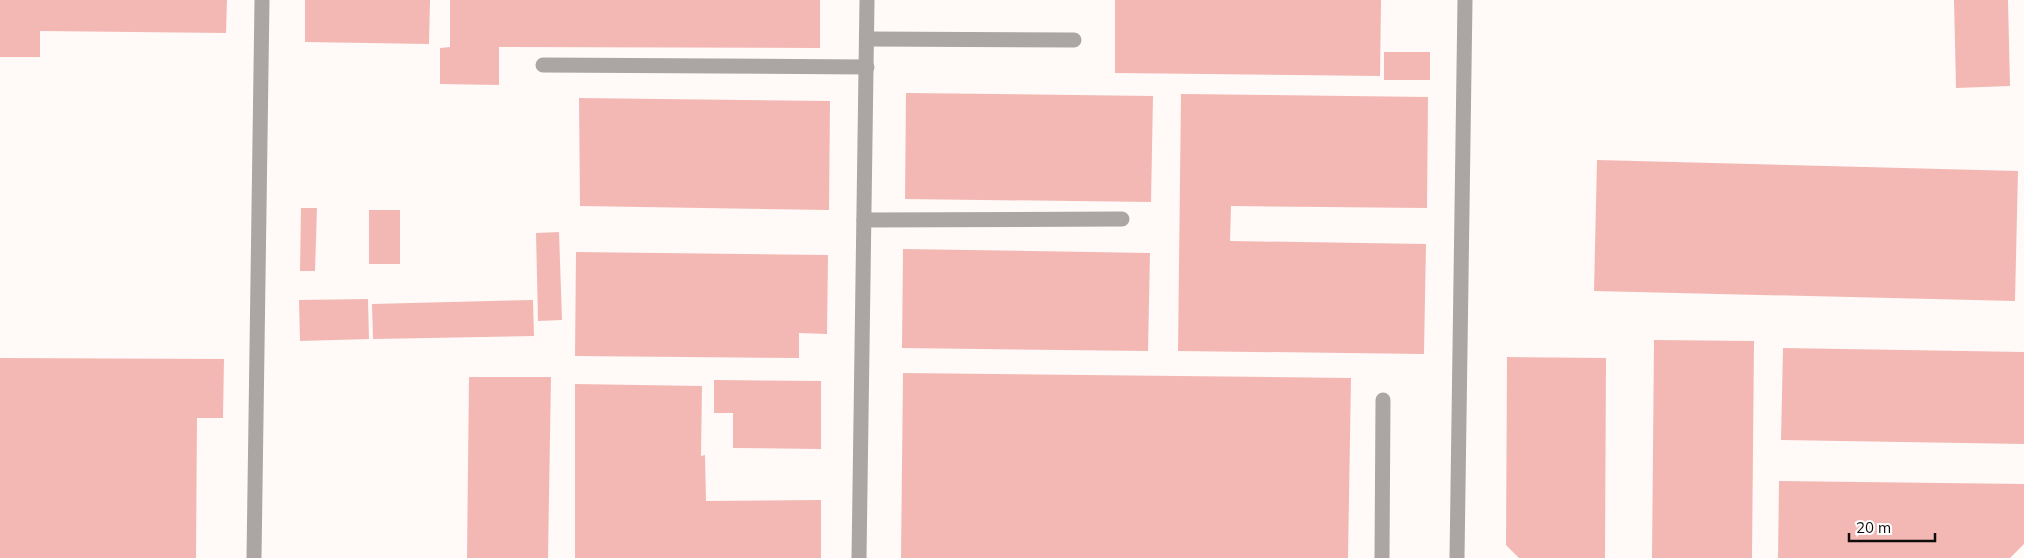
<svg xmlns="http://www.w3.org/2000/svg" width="2024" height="558" viewBox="0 0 2024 558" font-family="Mulish,sans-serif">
  <rect width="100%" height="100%" fill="#fffaf8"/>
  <g fill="#f4b8b4">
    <polygon points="0,0 227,0 226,33 40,31 40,57 0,57"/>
    <polygon points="305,0 430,0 429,44 305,42"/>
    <polygon points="450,0 820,0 820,48 499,47 499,85 440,84 440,48 450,47"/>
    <polygon points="1115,0 1381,0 1380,76 1115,73"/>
    <polygon points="1954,0 2008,0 2010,86 1956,88"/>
    <rect x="1384" y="52" width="46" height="28"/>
    <polygon points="906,93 1153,96 1151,202 905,199"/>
    <polygon points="1181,94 1428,97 1427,208 1231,206 1230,241 1426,244 1424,354 1178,351"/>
    <polygon points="579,98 830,101 829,210 580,206"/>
    <polygon points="1597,160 2018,171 2015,301 1594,291"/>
    <polygon points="301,208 317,208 315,271 300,271"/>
    <rect x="369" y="210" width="31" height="54"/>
    <polygon points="559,232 562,320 538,321 536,233"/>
    <polygon points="903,249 1150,253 1148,351 902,348"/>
    <polygon points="576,252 828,255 827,334 799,333 799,358 575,356"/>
    <polygon points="368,299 369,339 300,341 299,300"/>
    <polygon points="533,300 534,336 373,339 372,304"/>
    <polygon points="1654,340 1754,341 1752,558 1652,558"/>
    <polygon points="1783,348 2024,352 2024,444 1781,440"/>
    <polygon points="1507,357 1606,358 1605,558 1519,558 1506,545"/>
    <polygon points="0,358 224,359 223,418 197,418 196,558 0,558"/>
    <polygon points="903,373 1351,378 1348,558 901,558"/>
    <polygon points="469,377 551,377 548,558 467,558"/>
    <polygon points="714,380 821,381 821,449 733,448 733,413 714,413"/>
    <polygon points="575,384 702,386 701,456 705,455 706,501 821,500 821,558 575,558"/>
    <polygon points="1779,481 2024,484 2024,544 2010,558 1778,558"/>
  </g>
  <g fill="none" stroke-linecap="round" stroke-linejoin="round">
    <g stroke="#aba6a4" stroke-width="15">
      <polyline points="867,39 1074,40"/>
      <polyline points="543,65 867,67"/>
      <polyline points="864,220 1122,219"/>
      <polyline points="254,558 262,0"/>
      <polyline points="859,558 867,0"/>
      <polyline points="1382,558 1383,400"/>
      <polyline points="1457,558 1465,0"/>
    </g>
  </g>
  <path d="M1849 533v8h86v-8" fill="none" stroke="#100c0b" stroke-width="2.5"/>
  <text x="1856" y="533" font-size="15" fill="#100c0b" stroke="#ffffff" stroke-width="4" paint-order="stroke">20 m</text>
</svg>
